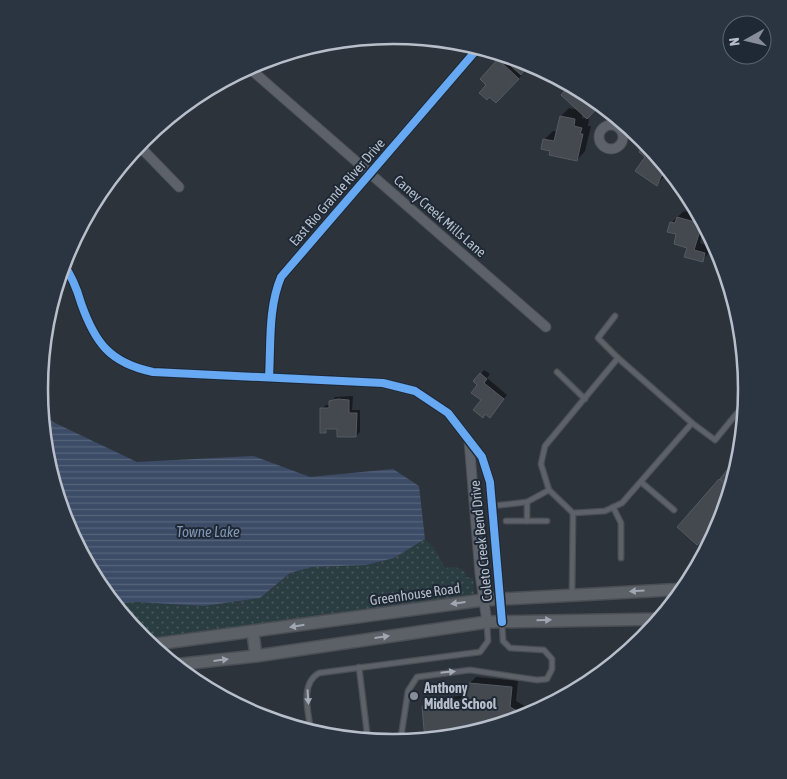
<svg xmlns="http://www.w3.org/2000/svg" width="787" height="779" viewBox="0 0 787 779" font-family="'Asap Condensed',sans-serif">
  <defs>
    <pattern id="grass-dots" width="8" height="8" patternUnits="userSpaceOnUse" patternTransform="scale(1.25)"><rect width="8" height="8" fill="#2a3d41"/><path d="M2 2h.1M6 6h.1" fill="none" stroke="#47575b" stroke-width="1.8" stroke-linecap="round"/></pattern>
    <pattern id="water-rules" width="6" height="5" patternUnits="userSpaceOnUse" patternTransform="scale(1.25)"><rect width="6" height="5" fill="#3c4c66"/><path d="M0 2.5h6" fill="none" stroke="#56647b"/></pattern>
  </defs>
  <rect width="100%" height="100%" fill="#2d333b"/>
  <polygon fill="url(#grass-dots)" points="425,539 434,548 445,568 455,567 465,571 466,577 473,578 474,594 147,644 113,604 137,602 204,606 260,598 290,573 312,567 366,565 394,558"/>
  <path fill="url(#water-rules)" d="M41,411L53,422L137,462L253,456L310,477L393,469L419,486L425,539L394,558L366,565L312,567L290,573L260,598L204,606L137,602L113,604C82,566 54,506 46,457C43,442 43,426 41,411Z"/>
  <g fill="#0007">
    <polygon points="504,54 530,63 523,71 525,72 496,101 488,85 499,60"/>
    <polygon points="572,85 601,103 593,112 582,113 582,118 589,119 588,126 591,126 585,151 577,160 552,150 544,140 553,131 558,132 561,116 569,108 578,110"/>
    <polygon points="647,142 673,174 671,176 667,173 657,185 647,156 640,152"/>
    <polygon points="684,211 701,216 705,224 700,243 711,247 708,254 702,260 678,233 669,231 672,222"/>
    <polygon points="484,370 490,374 487,378 507,395 493,412 482,400 479,385 481,374"/>
    <polygon points="353,396 352,410 360,410 360,432 356,436 339,428 329,428 325,432 322,409 326,405 331,405 335,397"/>
    <polygon points="732,467 737,471 721,525 710,536 707,534 679,527"/>
    <polygon points="476,677 518,681 516,701 537,713 462,737 426,741 423,707 429,700 465,695 470,683"/>
  </g>
  <g fill="#444950" stroke="#555a63">
    <polygon points="450,41 463,42 465,42 459,49"/>
    <polygon points="503,54 529,62 531,63 521,75 501,57"/>
    <polygon points="498,59 519,79 496,103 489,97 487,100 479,93 486,85 480,79"/>
    <polygon points="571,84 601,104 587,119 561,95"/>
    <polygon points="560,116 575,119 574,126 582,128 580,134 583,134 577,161 549,155 550,151 541,149 543,139 554,141"/>
    <polygon points="645,142 673,174 671,177 663,172 657,186 635,171 645,157 639,152"/>
    <polygon points="677,217 702,224 694,250 705,253 703,262 684,257 687,248 674,244 676,234 667,232 670,222 675,223"/>
    <polygon points="480,373 487,379 484,383 504,399 490,418 485,414 483,418 473,410 481,400 471,393 477,385 473,381"/>
    <polygon points="338,399 349,400 349,413 357,413 356,437 337,437 337,429 326,429 326,433 320,433 320,408 329,408 329,401"/>
    <polygon points="727,470 736,477 728,486 720,479"/>
    <polygon points="719,479 732,490 725,513 720,519 722,521 721,525 710,538 706,535 697,545 677,527"/>
    <polygon points="469,683 512,687 510,707 528,717 462,737 425,741 422,706 461,700"/>
  </g>
  <g fill="none" stroke-linecap="round" stroke-linejoin="round">
    <defs>
      <g id="lane">
        <polyline points="615,316 598,338 618,358"/>
        <polyline points="557,372 585,399"/>
        <polyline points="692,423 715,440 738,412"/>
        <polyline points="641,482 674,510"/>
        <polyline points="549,490 541,464 545,446 618,358 692,423 622,503 605,511 573,513"/>
        <polyline points="527,502 527,521"/>
        <polyline points="492,506 527,502 549,490 573,513 572,594"/>
        <polyline points="613,507 621,523 621,558"/>
        <polyline points="506,521 547,521"/>
        <polyline points="359,667 368,741"/>
        <path d="M311,733C309,714 299,684 319,673L480,652L488,641L487,624"/>
        <polyline points="400,743 408,691 417,677 470,670 537,680 547,679 552,669 552,659 544,650 510,648 503,641 502,623"/>
      </g>
      <g id="street">
        <polyline points="248,67 546,327"/>
        <circle cx="611" cy="137" r="12"/>
        <polyline points="139,143 145,152 179,187"/>
        <path d="M63,264C72,276 77,289 81,303C95,343 110,363 153,372L383,383L415,391L448,413L482,457L490,482L502,622"/>
        <path d="M269,377C271,344 268,308 281,277L479,47"/>
        <polyline points="469,441 480,574 487,622"/>
        <polyline points="232,703 235,704"/>
      </g>
      <g id="secondary">
        <polyline points="253,633 256,656"/>
        <polyline points="149,645 483,600 686,589"/>
        <polyline points="173,665 256,656 487,622 662,619"/>
      </g>
    </defs>
    <use href="#lane" stroke="#4b4f55" stroke-width="7"/>
    <use href="#street" stroke="#4b4f55" stroke-width="11"/>
    <use href="#secondary" stroke="#4b4f55" stroke-width="14"/>
    <use href="#lane" stroke="#5d6169" stroke-width="4.5"/>
    <use href="#street" stroke="#5d6169" stroke-width="9"/>
    <use href="#secondary" stroke="#5c6067" stroke-width="11"/>
    <defs>
      <g id="cycleway">
        <path d="M63,264C72,276 77,289 81,303C95,343 110,363 153,372L383,383L415,391L448,413L482,457L490,482L502,622"/>
        <path d="M269,377C271,344 268,308 281,277L479,47"/>
      </g>
    </defs>
    <use href="#cycleway" stroke="#1f2936" stroke-width="11"/>
    <use href="#cycleway" stroke="#66a8f1" stroke-width="8"/>
  </g>
  <defs><path id="oneway-solid" d="M-6-.8H1V-3.2L6.5 0L1 3.2V.8H-6Z" transform="scale(1.25)"/></defs>
  <g fill="#a1a7b2">
    <use href="#oneway-solid" transform="translate(637 591) rotate(177)"/>
    <use href="#oneway-solid" transform="translate(458 603) rotate(173)"/>
    <use href="#oneway-solid" transform="translate(544 620) rotate(-2)"/>
    <use href="#oneway-solid" transform="translate(297 626) rotate(171)"/>
    <use href="#oneway-solid" transform="translate(382 637) rotate(-8)"/>
    <use href="#oneway-solid" transform="translate(221 660) rotate(-7)"/>
  </g>
  <g fill="#a6acb7">
    <use href="#oneway-solid" transform="translate(448 672) rotate(-6)"/>
    <use href="#oneway-solid" transform="translate(308 697) rotate(86)"/>
  </g>
  <circle fill="#878e99" stroke="#1f2936" stroke-width="2" cx="414" cy="696" r="5"/>
  <g text-anchor="middle" stroke-width="4" stroke-linejoin="round" paint-order="stroke">
    <g font-size="14" fill="#b8bfcb" stroke="#1f2936">
      <text transform="translate(337 192) rotate(-49)" y="5">East Rio Grande River Drive</text>
      <text transform="translate(440 216) rotate(41)" y="5">Caney Creek Mills Lane</text>
      <text transform="translate(481 541) rotate(-96)" y="5">Coleto Creek Bend Drive</text>
      <text transform="translate(415 594) rotate(-8)" y="5">Greenhouse Road</text>
    </g>
    <g font-size="14" font-weight="bold" fill="#b8bfcb" stroke="#1f2936" text-anchor="start">
      <text x="424" y="693">Anthony<tspan x="424" dy="16">Middle School</tspan></text>
    </g>
    <g font-size="15" font-style="italic" fill="#8095b2" stroke="#1f2936">
      <text x="208" y="537">Towne Lake</text>
    </g>
  </g>
  <path d="M0 0H787V779H0ZM48 389a345 345 0 1 1 690 0a345 345 0 1 1-690 0Z" fill="#2b3542" fill-rule="evenodd"/>
  <path fill="none" stroke="#b8bfcb" stroke-width="2.5" d="M48 389a345 345 0 1 1 690 0a345 345 0 1 1-690 0Z"/>
  <g transform="translate(747 40) rotate(262)"><circle r="24" fill="#1f2936" stroke="#5c6572"/>
  <path d="M0-4L9 19L0 12L-9 19Z" fill="#878e99"/>
  <text y="-8" font-size="14" font-weight="bold" text-anchor="middle" fill="#b8bfcb">N</text>
  </g>
</svg>
